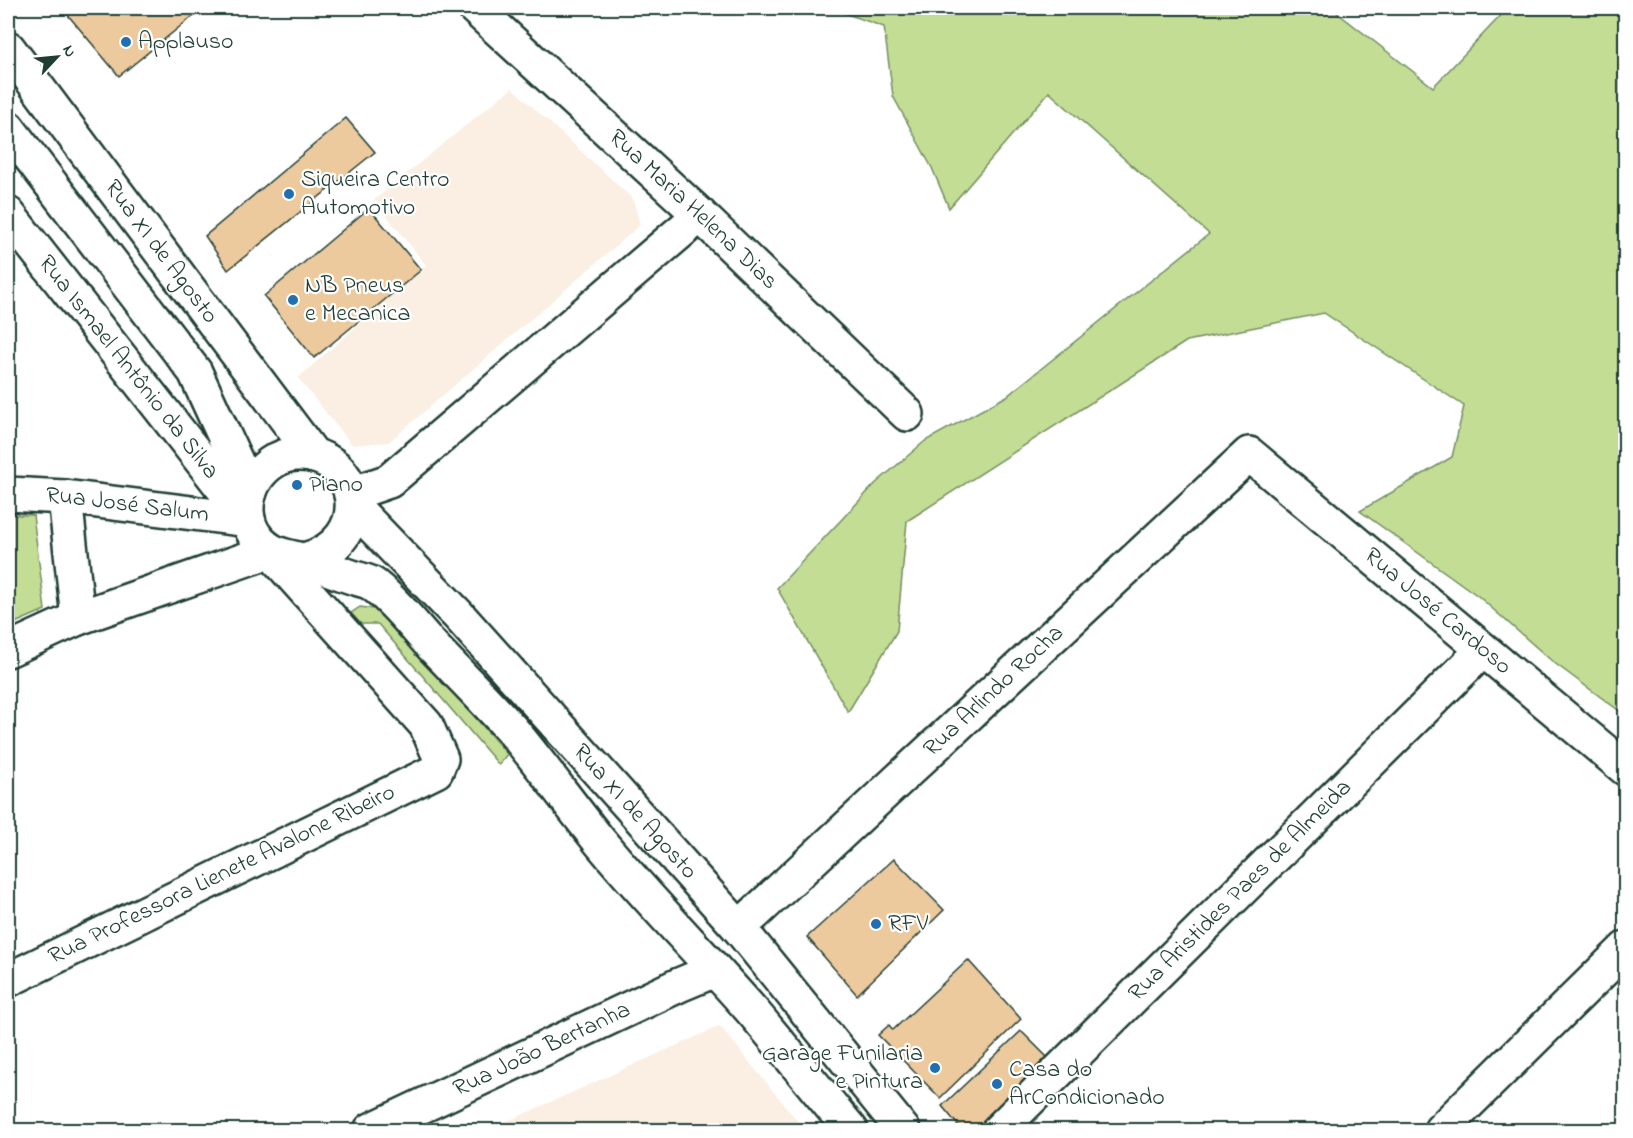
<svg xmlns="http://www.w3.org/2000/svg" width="1633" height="1138" viewBox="0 0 1633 1138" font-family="'Indie Flower',sans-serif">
  <rect width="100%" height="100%" fill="#fff"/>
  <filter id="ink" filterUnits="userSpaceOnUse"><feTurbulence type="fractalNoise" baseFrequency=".0167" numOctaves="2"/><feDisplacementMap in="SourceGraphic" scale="12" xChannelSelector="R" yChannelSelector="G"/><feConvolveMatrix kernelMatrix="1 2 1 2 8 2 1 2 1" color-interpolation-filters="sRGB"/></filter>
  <g filter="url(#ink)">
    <g fill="#faefe2">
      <path d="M 512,88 L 633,199 L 640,225 L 389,442 L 352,445 L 298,378 L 426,265 L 374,200 Z"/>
      <path d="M 720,1026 L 805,1130 L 488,1130 Z"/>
    </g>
    <g fill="#c3dd94" stroke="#718d64" stroke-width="1.5">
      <path d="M 830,8 L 1331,8 L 1433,87 L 1508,8 L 1625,8 L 1625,715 L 1553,662 L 1478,596 L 1360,511 L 1452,457 L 1464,406 L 1324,313 L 1187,341 L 907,521 L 897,631 L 848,712 L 777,588 L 875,484 L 925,441 L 1007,396 L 1209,234 L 1049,92 L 949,208 L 932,168 L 893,96 L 884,27 Z"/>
      <path d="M 8,515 L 33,515 L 45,610 L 8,626 Z"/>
      <path d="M 360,607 L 382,610 L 507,754 L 499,765 L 378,624 L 361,624 L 351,613 Z"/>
    </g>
    <g fill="#edca9e" stroke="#1f3d34" stroke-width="1.5">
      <path d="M 62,8 L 203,8 L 119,76 Z"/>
      <path d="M 346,118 L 375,152 L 228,270 L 205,236 Z"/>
      <path d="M 369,208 L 421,270 L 314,358 L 264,296 Z"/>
      <path d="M 894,859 L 944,910 L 857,995 L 807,937 Z"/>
      <path d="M 968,960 L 1021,1019 L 940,1098 L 878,1035 L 889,1025 L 893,1030 Z"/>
      <path d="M 1021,1031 L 1052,1062 L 981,1130 L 962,1130 L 942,1106 Z"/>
    </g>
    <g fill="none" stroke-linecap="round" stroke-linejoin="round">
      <defs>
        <g id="minor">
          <path id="s1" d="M 475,8 L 700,215 L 907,414"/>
          <path id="s2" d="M 8,214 L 248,520"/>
          <path id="s3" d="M 8,494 L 65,497 L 248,520"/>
          <path d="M 351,494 L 389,481 L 700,215"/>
          <path d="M 65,497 L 78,618"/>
          <path d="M 8,650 L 78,618 L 270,551 L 426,725 L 441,759 L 436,771 L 8,980"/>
          <path id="s4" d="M 739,928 L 1249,454 L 1626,769"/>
          <path id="s5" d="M 371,1130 L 679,985 L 715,970"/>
          <path id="s6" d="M 999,1130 L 1483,650"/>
          <path d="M 1441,1130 L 1626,948"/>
        </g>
        <g id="primary">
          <path id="s7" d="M 8,48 L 314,456"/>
          <path d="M 8,128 L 195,372 L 250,492"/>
          <path id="s8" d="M 353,506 L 459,616 L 739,928 L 903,1130"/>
          <path d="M 304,560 C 376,542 362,452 297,454 C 257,456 232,507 257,538 C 271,556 287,556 307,561 C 323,566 339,573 355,578 C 362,580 371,582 376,587 C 398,604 416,629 435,649 C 461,676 488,703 513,731 C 543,767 571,806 601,843 C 649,901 703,955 753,1012 C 786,1051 818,1091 851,1130"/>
        </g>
      </defs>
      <use href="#minor" stroke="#1f3d34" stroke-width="38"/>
      <use href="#primary" stroke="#1f3d34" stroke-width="38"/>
      <use href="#minor" stroke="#fff" stroke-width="33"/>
      <use href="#primary" stroke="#fff" stroke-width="33"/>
    </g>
  </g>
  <g fill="#1f6fb2" stroke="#fff" stroke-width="2">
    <circle cx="126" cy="42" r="6"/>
    <circle cx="289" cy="194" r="6"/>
    <circle cx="293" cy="300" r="6"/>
    <circle cx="297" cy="485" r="6"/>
    <circle cx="876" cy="924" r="6"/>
    <circle cx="935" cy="1068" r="6"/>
    <circle cx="997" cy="1084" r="6"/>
  </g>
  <g text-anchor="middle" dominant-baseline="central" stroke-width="4.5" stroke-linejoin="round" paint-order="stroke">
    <g font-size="24" fill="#1f3d34" stroke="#fff" text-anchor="start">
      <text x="138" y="42">Applauso</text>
      <text x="301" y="180">Siqueira Centro<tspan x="301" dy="28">Automotivo</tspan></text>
      <text x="305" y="286">NB Pneus<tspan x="305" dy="28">e Mecanica</tspan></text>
      <text x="309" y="485">Piano</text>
      <text x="888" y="924">RFV</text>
      <text x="923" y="1054" text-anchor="end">Garage Funilaria<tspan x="923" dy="28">e Pintura</tspan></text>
      <text x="1009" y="1070">Casa do<tspan x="1009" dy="28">ArCondicionado</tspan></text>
    </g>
    <g font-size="24" fill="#1f3d34" stroke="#fff">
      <text stroke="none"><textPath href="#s1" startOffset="297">Rua Maria Helena Dias</textPath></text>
      <text stroke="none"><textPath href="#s7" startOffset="255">Rua XI de Agosto</textPath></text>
      <text stroke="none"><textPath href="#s2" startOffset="195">Rua Ismael Antônio da Silva</textPath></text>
      <text stroke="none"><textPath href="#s3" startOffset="120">Rua José Salum</textPath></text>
      <text stroke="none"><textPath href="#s4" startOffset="942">Rua José Cardoso</textPath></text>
      <text stroke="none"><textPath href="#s4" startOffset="348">Rua Arlindo Rocha</textPath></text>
      <text stroke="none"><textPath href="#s8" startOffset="416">Rua XI de Agosto</textPath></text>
      <text transform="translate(222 875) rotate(-26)">Rua Professora Lienete Avalone Ribeiro</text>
      <text stroke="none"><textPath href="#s6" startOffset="340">Rua Aristides Paes de Almeida</textPath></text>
      <text stroke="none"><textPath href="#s5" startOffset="189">Rua João Bertanha</textPath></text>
    </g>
  </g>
  <rect width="1633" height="1138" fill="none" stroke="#fff" stroke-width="30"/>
  <rect x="15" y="15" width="1603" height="1108" fill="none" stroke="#1f3d34" stroke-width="2" filter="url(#ink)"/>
  <g transform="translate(57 57) rotate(64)" stroke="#ffffff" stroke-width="4.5" paint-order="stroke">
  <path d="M0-4.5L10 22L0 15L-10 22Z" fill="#1f3d34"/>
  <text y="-9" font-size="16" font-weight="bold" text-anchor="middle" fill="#1f3d34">N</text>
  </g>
</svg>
